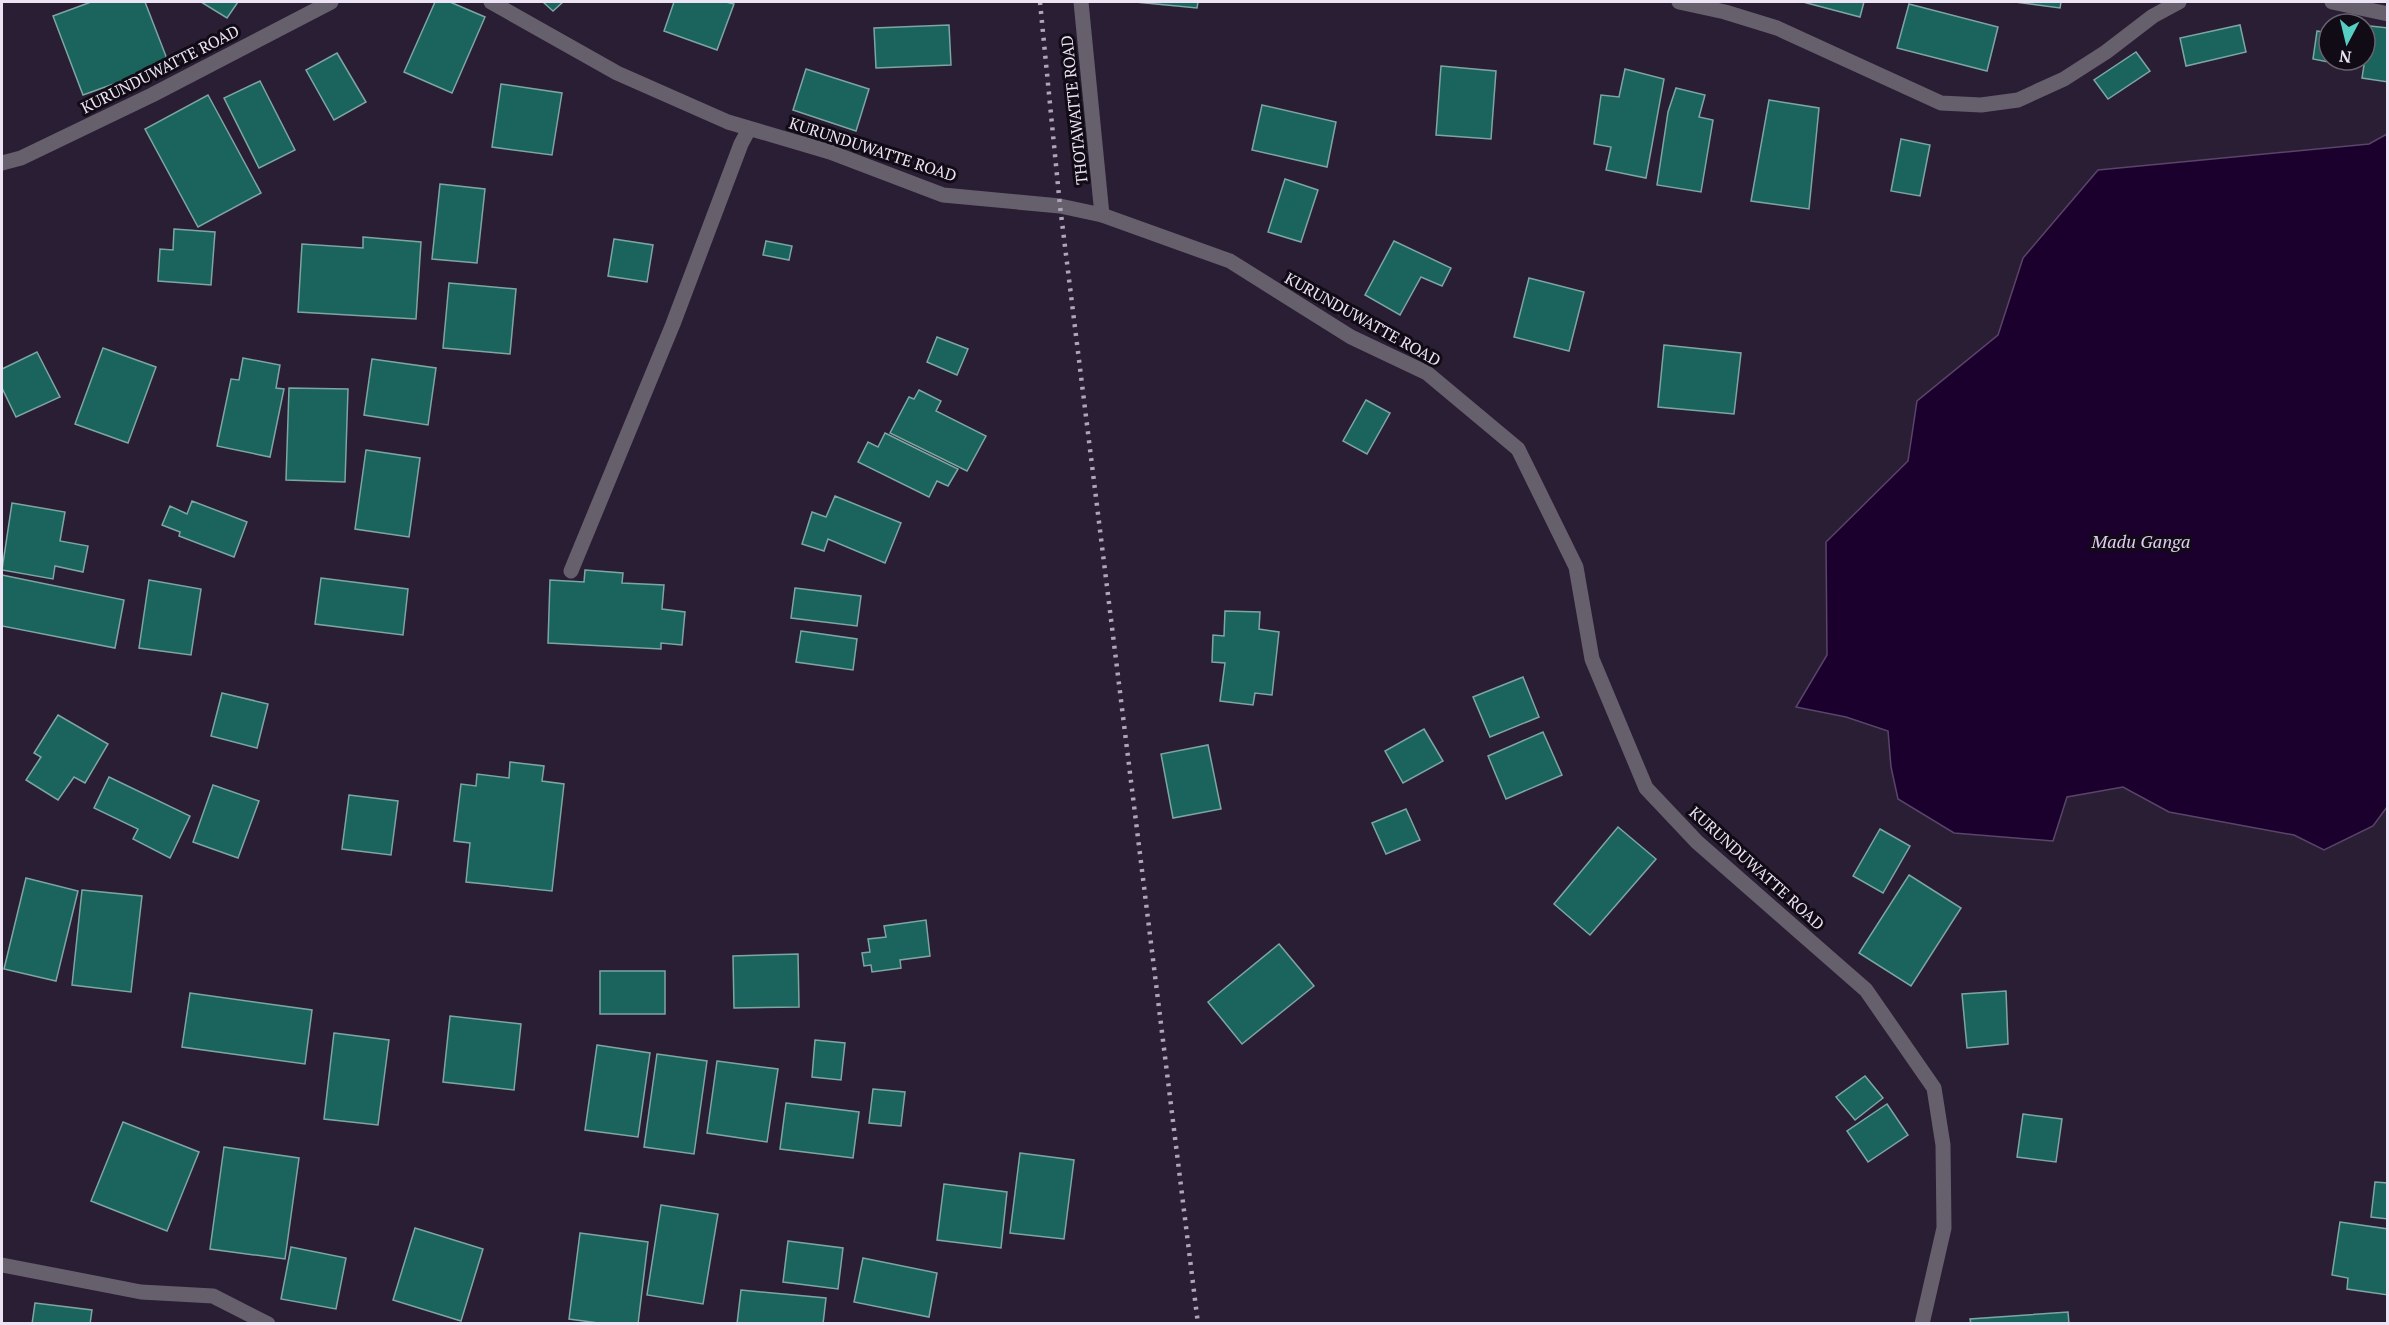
<svg xmlns="http://www.w3.org/2000/svg" width="2389" height="1325" viewBox="0 0 2389 1325" font-family="'PT Serif',serif">
  <rect width="100%" height="100%" fill="#2a1e35"/>
  <path fill="#1b002d" stroke="#5a4469" stroke-width="1.5" d="M 2387,134 L 2387,807 L 2373,826 L 2324,850 L 2294,835 L 2169,812 L 2123,787 L 2067,797 L 2053,841 L 1954,833 L 1898,799 L 1891,767 L 1888,731 L 1846,717 L 1796,707 L 1827,655 L 1826,542 L 1908,461 L 1917,401 L 1998,335 L 2023,258 L 2098,170 L 2369,144 Z"/>
  <g fill="#1b635d" stroke="#7da6a2" stroke-width="1.5">
    <path d="M 91,2 L 145,2 L 169,64 L 83,95 L 53,16 Z"/>
    <path d="M 201,2 L 238,2 L 227,18 Z"/>
    <path d="M 435,2 L 450,2 L 485,17 L 452,93 L 404,72 Z"/>
    <path d="M 543,2 L 563,2 L 553,11 Z"/>
    <path d="M 674,2 L 726,2 L 734,4 L 717,50 L 664,31 Z"/>
    <path d="M 1135,2 L 1198,2 L 1197,8 Z"/>
    <path d="M 1803,2 L 1864,2 L 1860,17 Z"/>
    <path d="M 2015,2 L 2061,2 L 2060,8 Z"/>
    <path d="M 1909,4 L 1998,27 L 1987,71 L 1897,48 Z"/>
    <path d="M 949,25 L 951,65 L 876,68 L 874,28 Z"/>
    <path d="M 2240,25 L 2246,52 L 2186,66 L 2180,38 Z"/>
    <path d="M 2370,26 L 2388,28 L 2388,82 L 2362,78 Z"/>
    <path d="M 2317,31 L 2329,33 L 2329,60 L 2355,60 L 2354,67 L 2313,59 Z"/>
    <path d="M 2136,52 L 2150,71 L 2108,99 L 2094,80 Z"/>
    <path d="M 337,53 L 366,102 L 334,120 L 306,70 Z"/>
    <path d="M 1441,66 L 1496,71 L 1491,139 L 1436,135 Z"/>
    <path d="M 806,69 L 869,89 L 856,131 L 793,110 Z"/>
    <path d="M 1625,69 L 1664,79 L 1646,178 L 1606,170 L 1611,147 L 1594,144 L 1601,95 L 1619,97 Z"/>
    <path d="M 260,81 L 295,150 L 259,168 L 224,98 Z"/>
    <path d="M 501,84 L 562,93 L 552,155 L 492,147 Z"/>
    <path d="M 1676,88 L 1705,95 L 1699,117 L 1713,120 L 1701,192 L 1657,185 L 1668,112 Z"/>
    <path d="M 208,95 L 261,193 L 198,227 L 145,129 Z"/>
    <path d="M 1769,100 L 1819,108 L 1809,209 L 1751,201 Z"/>
    <path d="M 1262,105 L 1336,122 L 1327,167 L 1252,150 Z"/>
    <path d="M 1901,139 L 1930,145 L 1920,196 L 1891,191 Z"/>
    <path d="M 1285,179 L 1318,190 L 1301,242 L 1268,232 Z"/>
    <path d="M 440,184 L 485,189 L 477,263 L 432,259 Z"/>
    <path d="M 174,229 L 215,232 L 211,285 L 158,281 L 160,249 L 173,250 Z"/>
    <path d="M 363,237 L 421,242 L 416,319 L 298,312 L 302,244 L 363,248 Z"/>
    <path d="M 614,239 L 653,245 L 647,282 L 608,276 Z"/>
    <path d="M 766,241 L 792,246 L 789,260 L 763,255 Z"/>
    <path d="M 1394,241 L 1451,268 L 1442,286 L 1421,277 L 1400,315 L 1365,295 Z"/>
    <path d="M 1529,278 L 1584,292 L 1569,351 L 1514,337 Z"/>
    <path d="M 449,283 L 516,289 L 510,354 L 443,348 Z"/>
    <path d="M 937,337 L 968,349 L 957,375 L 927,362 Z"/>
    <path d="M 1664,345 L 1741,353 L 1734,414 L 1658,407 Z"/>
    <path d="M 103,348 L 156,367 L 128,443 L 75,424 Z"/>
    <path d="M 37,352 L 60,397 L 16,417 L 2,388 L 2,369 Z"/>
    <path d="M 243,358 L 280,365 L 276,388 L 284,389 L 270,457 L 217,446 L 231,379 L 239,380 Z"/>
    <path d="M 372,359 L 436,368 L 428,425 L 364,415 Z"/>
    <path d="M 289,388 L 348,389 L 345,482 L 286,480 Z"/>
    <path d="M 919,390 L 941,401 L 936,411 L 986,436 L 967,471 L 890,433 L 909,397 L 914,399 Z"/>
    <path d="M 1366,400 L 1390,413 L 1367,454 L 1343,441 Z"/>
    <path d="M 885,433 L 958,469 L 948,486 L 937,481 L 929,497 L 858,462 L 868,442 L 878,447 Z"/>
    <path d="M 366,450 L 420,458 L 409,537 L 355,529 Z"/>
    <path d="M 835,496 L 901,523 L 885,563 L 828,539 L 824,551 L 802,544 L 812,512 L 826,517 Z"/>
    <path d="M 192,501 L 247,522 L 234,557 L 179,536 L 180,532 L 162,525 L 170,506 L 187,514 Z"/>
    <path d="M 12,503 L 65,512 L 60,541 L 88,546 L 83,572 L 55,566 L 53,579 L 2,570 Z"/>
    <path d="M 585,570 L 623,573 L 622,583 L 664,585 L 662,609 L 685,612 L 682,645 L 661,643 L 661,649 L 548,643 L 550,580 L 584,582 Z"/>
    <path d="M 2,575 L 124,600 L 115,648 L 2,626 Z"/>
    <path d="M 321,578 L 408,589 L 403,635 L 315,624 Z"/>
    <path d="M 149,580 L 201,589 L 191,655 L 139,648 Z"/>
    <path d="M 795,588 L 861,596 L 857,626 L 791,618 Z"/>
    <path d="M 1225,611 L 1260,612 L 1259,629 L 1279,632 L 1272,695 L 1255,693 L 1253,705 L 1220,701 L 1225,663 L 1212,662 L 1213,635 L 1224,636 Z"/>
    <path d="M 801,631 L 857,639 L 853,670 L 796,662 Z"/>
    <path d="M 1523,677 L 1539,717 L 1490,737 L 1473,697 Z"/>
    <path d="M 222,693 L 268,704 L 257,748 L 211,736 Z"/>
    <path d="M 58,715 L 108,744 L 85,783 L 74,777 L 58,800 L 26,780 L 41,757 L 34,753 Z"/>
    <path d="M 1424,729 L 1443,761 L 1403,783 L 1385,751 Z"/>
    <path d="M 1543,732 L 1562,775 L 1506,799 L 1488,756 Z"/>
    <path d="M 1208,745 L 1221,809 L 1173,818 L 1161,754 Z"/>
    <path d="M 510,762 L 544,766 L 542,781 L 564,784 L 552,891 L 466,882 L 470,843 L 454,841 L 461,784 L 476,786 L 477,774 L 509,778 Z"/>
    <path d="M 109,777 L 190,816 L 170,858 L 133,839 L 138,829 L 94,808 Z"/>
    <path d="M 213,785 L 259,801 L 238,858 L 193,842 Z"/>
    <path d="M 349,795 L 398,801 L 391,855 L 342,849 Z"/>
    <path d="M 1406,809 L 1420,840 L 1386,854 L 1372,823 Z"/>
    <path d="M 1618,827 L 1656,859 L 1590,935 L 1554,904 Z"/>
    <path d="M 1880,829 L 1910,846 L 1883,893 L 1853,876 Z"/>
    <path d="M 1909,875 L 1961,908 L 1911,986 L 1859,953 Z"/>
    <path d="M 26,878 L 78,891 L 56,981 L 4,969 Z"/>
    <path d="M 82,890 L 142,896 L 131,992 L 72,985 Z"/>
    <path d="M 926,920 L 930,956 L 900,960 L 901,968 L 872,972 L 871,965 L 864,966 L 862,953 L 870,952 L 868,939 L 886,937 L 884,926 Z"/>
    <path d="M 1279,944 L 1314,986 L 1242,1044 L 1208,1002 Z"/>
    <path d="M 798,954 L 799,1007 L 734,1008 L 733,956 Z"/>
    <rect x="600" y="971" width="65" height="43"/>
    <path d="M 2006,991 L 2008,1044 L 1967,1048 L 1962,994 Z"/>
    <path d="M 190,993 L 312,1010 L 305,1064 L 182,1047 Z"/>
    <path d="M 450,1016 L 521,1024 L 514,1090 L 443,1082 Z"/>
    <path d="M 334,1033 L 389,1040 L 378,1125 L 324,1119 Z"/>
    <path d="M 815,1040 L 845,1043 L 841,1080 L 812,1077 Z"/>
    <path d="M 597,1045 L 650,1053 L 638,1137 L 585,1130 Z"/>
    <path d="M 657,1054 L 707,1061 L 694,1154 L 644,1147 Z"/>
    <path d="M 717,1061 L 778,1069 L 767,1142 L 707,1133 Z"/>
    <path d="M 1865,1076 L 1883,1098 L 1855,1120 L 1836,1097 Z"/>
    <path d="M 873,1089 L 905,1092 L 901,1126 L 869,1123 Z"/>
    <path d="M 786,1103 L 859,1112 L 853,1158 L 780,1149 Z"/>
    <path d="M 1887,1104 L 1908,1135 L 1868,1162 L 1847,1131 Z"/>
    <path d="M 2023,1114 L 2062,1119 L 2056,1162 L 2017,1157 Z"/>
    <path d="M 123,1122 L 199,1152 L 167,1231 L 91,1201 Z"/>
    <path d="M 224,1147 L 299,1158 L 285,1259 L 210,1249 Z"/>
    <path d="M 1020,1153 L 1074,1160 L 1064,1239 L 1010,1233 Z"/>
    <path d="M 2375,1182 L 2388,1183 L 2388,1219 L 2371,1217 Z"/>
    <path d="M 944,1184 L 1007,1192 L 1001,1248 L 937,1240 Z"/>
    <path d="M 661,1205 L 718,1214 L 703,1304 L 647,1295 Z"/>
    <path d="M 2340,1222 L 2388,1229 L 2388,1295 L 2347,1289 L 2348,1278 L 2332,1275 Z"/>
    <path d="M 415,1228 L 483,1249 L 461,1321 L 393,1300 Z"/>
    <path d="M 580,1233 L 648,1242 L 638,1324 L 606,1324 L 569,1319 Z"/>
    <path d="M 788,1241 L 843,1248 L 838,1289 L 783,1282 Z"/>
    <path d="M 291,1247 L 346,1258 L 336,1309 L 281,1299 Z"/>
    <path d="M 863,1258 L 937,1273 L 929,1317 L 854,1302 Z"/>
    <path d="M 741,1290 L 826,1298 L 823,1324 L 737,1324 Z"/>
    <path d="M 35,1303 L 92,1310 L 90,1324 L 32,1324 Z"/>
    <path d="M 2068,1312 L 2069,1324 L 1971,1324 L 1970,1319 Z"/>
  </g>
  <g fill="none" stroke-linecap="round" stroke-linejoin="round">
    <g stroke="#66606c" stroke-width="15">
      <path d="M 571,571 L 673,324 L 741,144 L 749,129"/>
      <path d="M 2,1265 L 141,1292 L 213,1296 L 268,1324"/>
    </g>
    <g stroke="#66606c" stroke-width="15">
      <path d="M 491,2 L 617,73 L 728,122 L 830,152 L 943,195 L 1060,206 L 1102,215 L 1230,261 L 1351,337 L 1427,373 L 1518,449 L 1576,567 L 1592,659 L 1646,788 L 1697,842 L 1866,990 L 1934,1088 L 1943,1145 L 1944,1228 L 1922,1324"/>
      <path d="M 1081,2 L 1102,215"/>
      <path d="M 1679,2 L 1725,12 L 1777,28 L 1941,103 L 1981,105 L 2018,100 L 2064,79 L 2106,52 L 2153,16 L 2179,2"/>
      <path d="M 2332,2 L 2388,14"/>
      <path d="M 2,163 L 21,158 L 152,95 L 331,2"/>
    </g>
    <path stroke="#afa5b8" stroke-width="4.5" stroke-dasharray="3 6" stroke-linecap="butt" d="M 1040,2 L 1060,206 L 1198,1324"/>
  </g>
  <g text-anchor="middle" dominant-baseline="central" stroke-width="6" stroke-linejoin="round" paint-order="stroke">
    <g font-size="16" fill="#ece4f4" stroke="#100b15">
      <text transform="translate(160 69) rotate(-27)">KURUNDUWATTE ROAD</text>
      <text transform="translate(1074 110) rotate(-96)">THOTAWATTE ROAD</text>
      <text transform="translate(873 149) rotate(18)">KURUNDUWATTE ROAD</text>
      <text transform="translate(1363 319) rotate(29)">KURUNDUWATTE ROAD</text>
      <text transform="translate(1757 868) rotate(42)">KURUNDUWATTE ROAD</text>
    </g>
    <g font-size="18" font-style="italic" fill="#e1ccf4" stroke="#100b15">
      <text x="2141" y="541">Madu Ganga</text>
    </g>
  </g>
  <rect width="2389" height="1325" fill="none" stroke="#ece4f4" stroke-width="6"/>
  <g transform="translate(2347 42) rotate(187)"><circle r="28" fill="#100b15" stroke="#68626e" stroke-width="1.5"/>
  <path d="M0-4.5L10 22L0 15L-10 22Z" fill="#56cec4"/>
  <text y="-9" font-size="16" font-weight="bold" text-anchor="middle" fill="#ece4f4">N</text>
  </g>
</svg>
